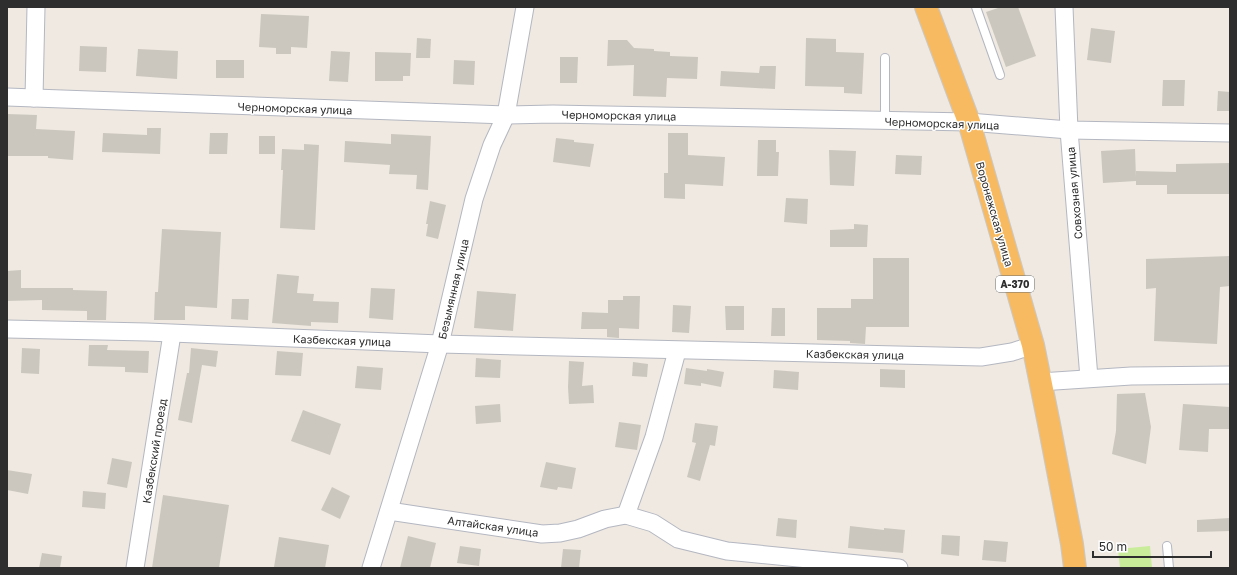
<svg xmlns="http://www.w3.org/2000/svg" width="1237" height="575" viewBox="0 0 1237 575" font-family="'Golos Text',sans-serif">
  <rect width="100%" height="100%" fill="#efe9e1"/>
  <path fill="#c9ec9a" d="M 1150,546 L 1152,568 L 1120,568 L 1118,549 Z"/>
  <g fill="#cbc7bf">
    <path d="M 1001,7 L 1018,7 L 1036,56 L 1006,67 L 986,12 Z"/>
    <path d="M 261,14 L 309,16 L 307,48 L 291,47 L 291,54 L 276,54 L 276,48 L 259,47 Z"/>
    <path d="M 1091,28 L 1115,31 L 1111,63 L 1087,60 Z"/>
    <path d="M 417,38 L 431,39 L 430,58 L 416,58 Z"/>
    <path d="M 806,38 L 836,39 L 836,52 L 864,53 L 862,94 L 844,93 L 844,87 L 805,86 Z"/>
    <path d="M 608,40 L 627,40 L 634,48 L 654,49 L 654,51 L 670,52 L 670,56 L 698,57 L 697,79 L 667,78 L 666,97 L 633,96 L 634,65 L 607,66 Z"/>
    <path d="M 80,46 L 107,47 L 106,72 L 79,71 Z"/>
    <path d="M 138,49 L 178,51 L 177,79 L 136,76 Z"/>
    <path d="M 331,51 L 350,52 L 348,82 L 329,81 Z"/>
    <path d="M 375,52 L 411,53 L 410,76 L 403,76 L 403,81 L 375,81 Z"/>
    <path d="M 560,57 L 578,57 L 577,83 L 560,83 Z"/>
    <rect x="216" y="60" width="28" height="18"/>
    <path d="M 454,60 L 475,61 L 474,85 L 453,84 Z"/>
    <path d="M 760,66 L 776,66 L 775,89 L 720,86 L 721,71 L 759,73 Z"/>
    <path d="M 1163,80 L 1185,80 L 1184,106 L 1162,106 Z"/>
    <path d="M 1218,91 L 1230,92 L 1230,111 L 1217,111 Z"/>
    <path d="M 7,114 L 37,115 L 36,129 L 75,131 L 73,160 L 48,158 L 48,156 L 7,156 Z"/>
    <path d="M 147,128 L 161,128 L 160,154 L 102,152 L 103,133 L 147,135 Z"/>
    <path d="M 210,133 L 228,133 L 227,154 L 209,154 Z"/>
    <path d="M 668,133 L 688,133 L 688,155 L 725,157 L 723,186 L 685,184 L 685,199 L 664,198 L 664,173 L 668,173 Z"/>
    <path d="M 391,134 L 431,136 L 428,190 L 416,189 L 417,175 L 389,174 L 390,165 L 344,162 L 345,141 L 391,144 Z"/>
    <rect x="259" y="136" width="16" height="18"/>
    <path d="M 556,138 L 574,140 L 574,142 L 594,144 L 590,167 L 553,162 Z"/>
    <path d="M 758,140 L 776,140 L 776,152 L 779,152 L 778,176 L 757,176 Z"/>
    <path d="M 304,144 L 319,145 L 315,230 L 280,228 L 283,170 L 281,170 L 282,149 L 304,150 Z"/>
    <path d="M 1135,149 L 1136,178 L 1136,171 L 1176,172 L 1176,164 L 1230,163 L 1230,194 L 1167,194 L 1167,185 L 1136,185 L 1136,181 L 1103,183 L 1101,151 Z"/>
    <path d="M 829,150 L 856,151 L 854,186 L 830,185 Z"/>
    <path d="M 896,155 L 922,156 L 921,175 L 895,174 Z"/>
    <path d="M 786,198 L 808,199 L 807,224 L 784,222 Z"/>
    <path d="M 430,201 L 446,205 L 438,239 L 426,236 L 428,224 L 426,224 Z"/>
    <path d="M 854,224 L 868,225 L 867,247 L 830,247 L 830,230 L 854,229 Z"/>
    <path d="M 162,229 L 221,232 L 217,308 L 185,306 L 185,320 L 154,320 L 155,292 L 158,292 Z"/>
    <path d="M 1230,256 L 1230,286 L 1220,287 L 1217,344 L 1154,341 L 1156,288 L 1146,289 L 1146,259 Z"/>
    <path d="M 873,258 L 909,258 L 909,327 L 866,327 L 865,344 L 850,343 L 850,341 L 817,340 L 817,308 L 851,308 L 851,299 L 873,299 Z"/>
    <path d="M 21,270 L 21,288 L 73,288 L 73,290 L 107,291 L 106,320 L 87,320 L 87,311 L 42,310 L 42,300 L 7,301 L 7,271 Z"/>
    <path d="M 277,274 L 299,276 L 297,293 L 314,294 L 313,301 L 339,302 L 338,323 L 311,322 L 311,326 L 272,323 Z"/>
    <path d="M 371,288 L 395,289 L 393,320 L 369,318 Z"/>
    <path d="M 477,291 L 516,294 L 513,331 L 474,328 Z"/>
    <path d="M 623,296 L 640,296 L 639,329 L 619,328 L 619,338 L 607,337 L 607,329 L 581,329 L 582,312 L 608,313 L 608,300 L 623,300 Z"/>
    <path d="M 232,299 L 249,299 L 248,320 L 231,319 Z"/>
    <path d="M 673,305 L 691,306 L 689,333 L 672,332 Z"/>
    <path d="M 725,306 L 744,306 L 744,330 L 726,330 Z"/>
    <path d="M 772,308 L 785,308 L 785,336 L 771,336 Z"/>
    <path d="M 89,345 L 108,345 L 107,350 L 149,351 L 148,373 L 125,372 L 125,367 L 88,366 Z"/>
    <path d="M 22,348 L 40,349 L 39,374 L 21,373 Z"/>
    <path d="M 191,348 L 218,351 L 216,367 L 202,365 L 192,423 L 178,420 L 187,373 L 189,373 Z"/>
    <path d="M 277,351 L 303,353 L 301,376 L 275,375 Z"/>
    <path d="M 476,358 L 501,360 L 500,378 L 475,377 Z"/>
    <path d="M 569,361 L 584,362 L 582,386 L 593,385 L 594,403 L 569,404 L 568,387 Z"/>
    <path d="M 633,362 L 648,364 L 647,377 L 632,376 Z"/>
    <path d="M 357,366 L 383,368 L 381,390 L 355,388 Z"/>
    <path d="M 686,368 L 707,371 L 707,369 L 724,372 L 721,387 L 701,383 L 701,386 L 684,384 Z"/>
    <path d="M 880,369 L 905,370 L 905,388 L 880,387 Z"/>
    <path d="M 774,370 L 799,372 L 798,390 L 773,388 Z"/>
    <path d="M 1145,393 L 1151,427 L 1146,464 L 1112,454 L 1116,431 L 1117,394 Z"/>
    <path d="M 500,404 L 501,422 L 476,424 L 475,406 Z"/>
    <path d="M 1183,404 L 1230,407 L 1230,429 L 1209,429 L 1208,452 L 1179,450 Z"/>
    <path d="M 303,410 L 341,424 L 330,455 L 291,441 Z"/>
    <path d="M 619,422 L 641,425 L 637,450 L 615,447 Z"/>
    <path d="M 695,423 L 718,426 L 715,446 L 710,445 L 700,481 L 687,477 L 696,443 L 692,442 Z"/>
    <path d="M 112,458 L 132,462 L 127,488 L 107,484 Z"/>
    <path d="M 546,462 L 576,468 L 572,489 L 558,487 L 557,490 L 540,487 Z"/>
    <path d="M 7,470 L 32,474 L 28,494 L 7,490 Z"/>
    <path d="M 332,487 L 350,496 L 340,519 L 321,510 Z"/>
    <path d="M 83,491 L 106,493 L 105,509 L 82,507 Z"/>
    <path d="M 163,495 L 229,505 L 219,568 L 152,568 Z"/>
    <path d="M 778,518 L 797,520 L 796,538 L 776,536 Z"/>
    <path d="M 1230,518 L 1230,531 L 1197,532 L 1197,520 Z"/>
    <path d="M 850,526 L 884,530 L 884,528 L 905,530 L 903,553 L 848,548 Z"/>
    <path d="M 942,535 L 960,536 L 959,556 L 941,554 Z"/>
    <path d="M 408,536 L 436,543 L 430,568 L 400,568 Z"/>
    <path d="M 279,537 L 329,545 L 325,568 L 283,568 L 274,567 Z"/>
    <path d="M 984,540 L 1008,542 L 1006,562 L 982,560 Z"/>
    <path d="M 460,546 L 481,549 L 479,566 L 457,563 Z"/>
    <path d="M 563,549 L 581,550 L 579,568 L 561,568 Z"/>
    <path d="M 42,553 L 62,556 L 60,568 L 39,568 Z"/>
  </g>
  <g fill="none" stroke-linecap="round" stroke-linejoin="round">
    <defs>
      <g id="service">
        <path d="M 976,7 L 1000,75"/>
        <path d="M 885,58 L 885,120"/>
        <path d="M 1167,546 L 1169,568"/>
      </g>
      <g id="minor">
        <path d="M 1064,7 L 1069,130 L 1089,378"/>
        <path d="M 7,97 L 506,115 L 553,114 L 969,122 L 1069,130 L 1230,133"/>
        <path d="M 34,98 L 36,7"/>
        <path d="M 7,329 L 147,332 L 440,344 L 981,357 L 1012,352 L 1033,345"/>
        <path d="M 1040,382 L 1131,376 L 1230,375"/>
        <path d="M 389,511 L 542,534 L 560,533 L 578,529 L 605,519 L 626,515 L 653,523 L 678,539 L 727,551 L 899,568"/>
        <path d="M 626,515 L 654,437 L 677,351"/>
        <path d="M 135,568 L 172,334"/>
        <path d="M 371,568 L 440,344 L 474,199 L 492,145 L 506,115 L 525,7"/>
      </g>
      <path id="trunk" d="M 926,7 L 969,122 L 1033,345 L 1049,424 L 1072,544 L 1075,568"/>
    </defs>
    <use href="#service" stroke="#b4b7c1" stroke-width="10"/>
    <use href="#minor" stroke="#b4b7c1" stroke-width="19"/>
    <use href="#trunk" stroke="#c9c9c9" stroke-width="24"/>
    <use href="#service" stroke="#fff" stroke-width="8"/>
    <use href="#minor" stroke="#fff" stroke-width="17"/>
    <use href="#trunk" stroke="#f8ba60" stroke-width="22"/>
  </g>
  <g text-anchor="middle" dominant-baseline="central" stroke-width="3" stroke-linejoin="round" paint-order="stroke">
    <rect fill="#fff" stroke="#6d6d6d" stroke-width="1" x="996" y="276" width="38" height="16" rx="3"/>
    <g font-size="10" font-weight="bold" fill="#2e2e2e">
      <text x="1015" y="284">А-370</text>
    </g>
    <g font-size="11" fill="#2e2e2e" stroke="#fff">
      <text transform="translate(295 108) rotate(2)">Черноморская улица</text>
      <text transform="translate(619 115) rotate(1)">Черноморская улица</text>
      <text transform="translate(942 123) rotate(2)">Черноморская улица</text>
      <text transform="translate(1074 193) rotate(-95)">Совхозная улица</text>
      <text transform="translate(995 214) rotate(74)">Воронежская улица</text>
      <text transform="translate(453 289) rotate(-77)">Безымянная улица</text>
      <text transform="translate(342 340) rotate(2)">Казбекская улица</text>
      <text transform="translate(855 354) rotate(1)">Казбекская улица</text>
      <text transform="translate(154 451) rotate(-81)">Казбекский проезд</text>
      <text transform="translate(493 526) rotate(8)">Алтайская улица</text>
    </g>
  </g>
  <rect width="1237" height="575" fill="none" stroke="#2e2e2e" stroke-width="16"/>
  <path d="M1093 551v6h118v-6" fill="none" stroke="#2e2e2e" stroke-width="2"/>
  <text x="1099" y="551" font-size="12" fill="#2e2e2e" stroke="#ffffff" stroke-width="3" paint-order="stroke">50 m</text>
</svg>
